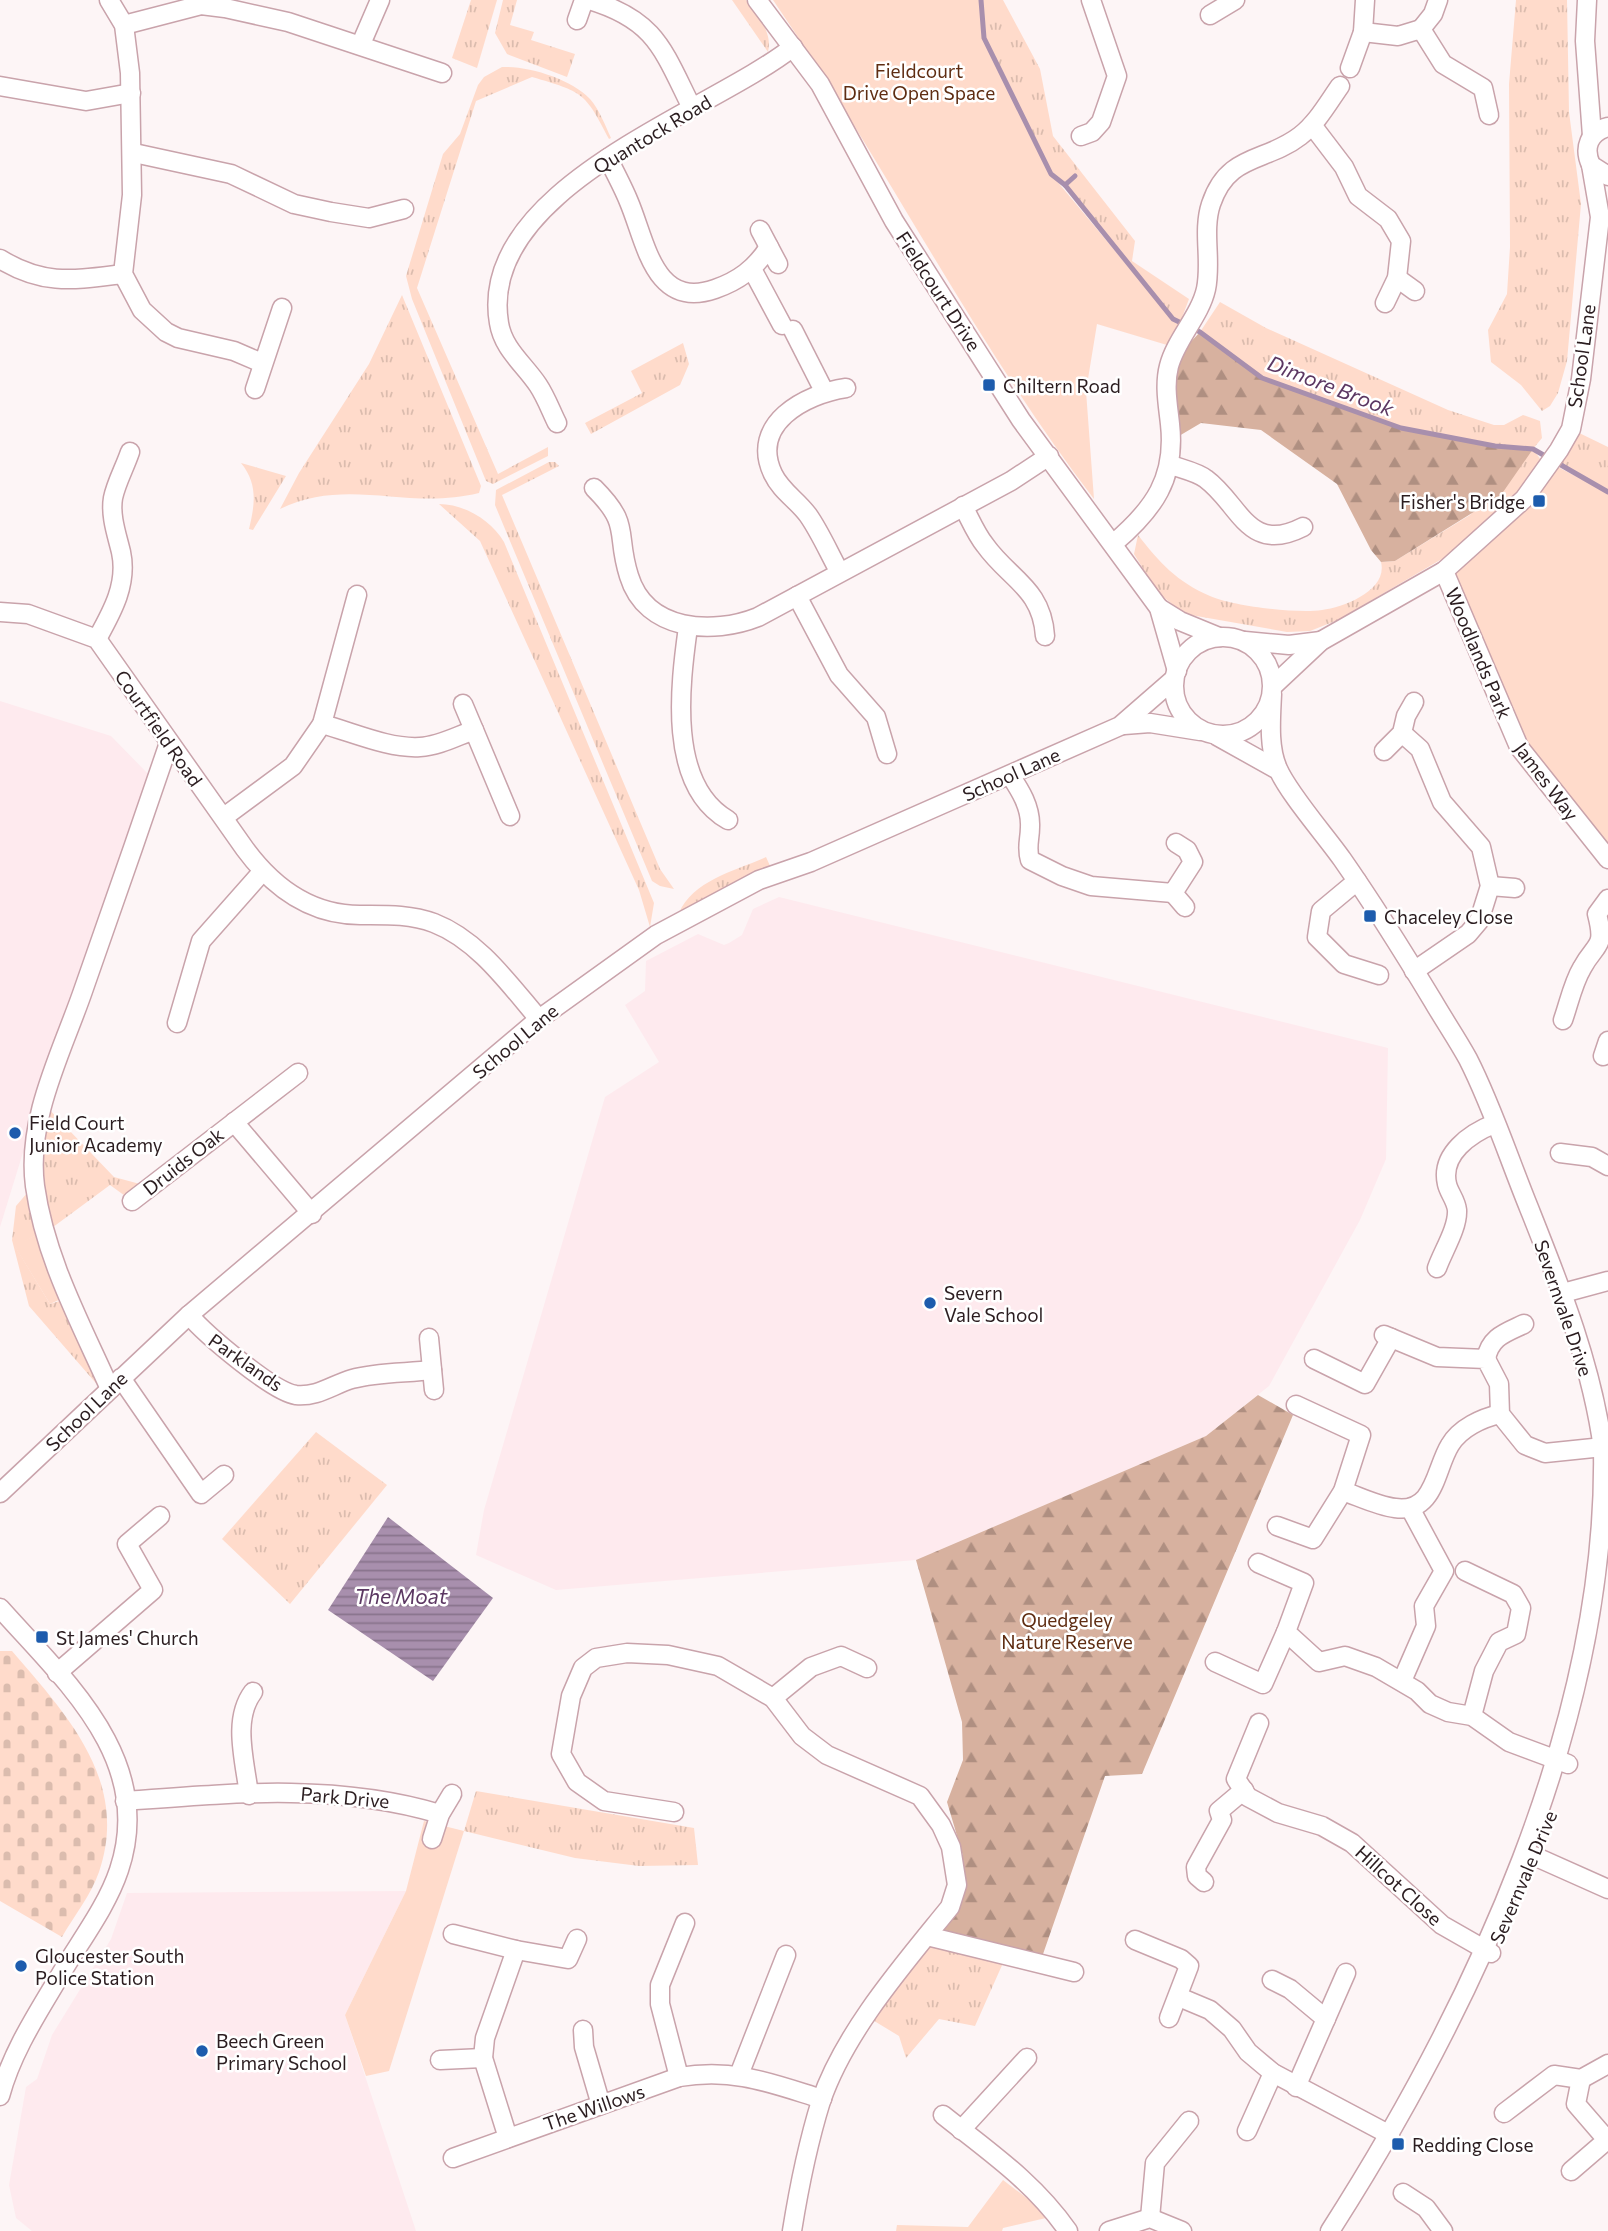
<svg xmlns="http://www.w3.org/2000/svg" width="1608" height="2231" viewBox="0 0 1608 2231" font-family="Commissioner,sans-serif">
  <defs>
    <pattern id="grass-tufts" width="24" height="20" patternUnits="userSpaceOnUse" patternTransform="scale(1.75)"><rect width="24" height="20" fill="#ffdbcb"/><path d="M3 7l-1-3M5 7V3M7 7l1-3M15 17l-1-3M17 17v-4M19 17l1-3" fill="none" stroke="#dbbcae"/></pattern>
    <pattern id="forest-firs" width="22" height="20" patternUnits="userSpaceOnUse" patternTransform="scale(1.75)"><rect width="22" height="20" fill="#d7b19f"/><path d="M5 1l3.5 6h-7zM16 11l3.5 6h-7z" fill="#af8f81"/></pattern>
    <pattern id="cemetery-stones" width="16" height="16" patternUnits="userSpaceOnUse" patternTransform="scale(1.75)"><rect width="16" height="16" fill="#ffdbcb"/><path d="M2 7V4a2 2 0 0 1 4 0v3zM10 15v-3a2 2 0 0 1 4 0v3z" fill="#dbbcae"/></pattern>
    <pattern id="water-rules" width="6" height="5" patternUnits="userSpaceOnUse" patternTransform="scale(1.75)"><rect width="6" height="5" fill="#a88fad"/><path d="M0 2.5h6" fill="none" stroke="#89748c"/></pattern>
  </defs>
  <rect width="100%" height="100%" fill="#fdf5f6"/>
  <g fill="#feeaee">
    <path d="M 0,701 L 111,736 L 149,775 L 58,1039 L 0,1227 Z"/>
    <path d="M 779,897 L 1388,1048 L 1386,1159 L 1360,1220 L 1269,1386 L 1206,1436 L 916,1560 L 556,1590 L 476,1555 L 484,1510 L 605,1097 L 659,1062 L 625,1005 L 645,991 L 646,961 L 698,934 L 724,945 L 729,943 L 742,935 L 753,909 Z"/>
    <path d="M 406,1891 L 345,2015 L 416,2231 L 32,2231 L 16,2218 L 9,2185 L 26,2087 L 37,2079 L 52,2035 L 111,1939 L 127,1893 Z"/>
  </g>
  <g fill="url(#grass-tufts)">
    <path d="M 471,0 L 497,0 L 477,68 L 452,58 Z"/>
    <path d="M 503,0 L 517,0 L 510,25 L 534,32 L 531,40 L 575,54 L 567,77 L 507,54 L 495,33 Z"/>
    <path d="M 732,0 L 746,0 C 757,16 773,31 768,52 Z"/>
    <path d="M 981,0 L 1003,0 L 1040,69 L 1053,136 L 1135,241 L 1132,261 L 1189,299 L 1180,323 L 1173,319 L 1065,185 L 1051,174 L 984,38 Z"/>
    <path d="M 1516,0 L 1567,0 L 1569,112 L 1581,204 L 1567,361 L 1558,393 L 1550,406 L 1542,411 L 1521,385 L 1491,362 L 1488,330 L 1507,294 L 1510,247 L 1509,84 Z"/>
    <path d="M 502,67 C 529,66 571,79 590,99 C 599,109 605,125 611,138 L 609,139 C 585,92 583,92 532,77 L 476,101 L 417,288 L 498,474 L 548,447 L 548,456 L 493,484 L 486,481 L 412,299 L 406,276 L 443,154 L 460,134 L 478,85 L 484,77 Z"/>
    <path d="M 402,295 L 481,486 L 479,493 C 406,511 348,476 280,509 L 299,473 L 369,364 Z"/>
    <path d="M 1220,302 L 1266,328 L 1448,410 L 1494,425 L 1504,425 L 1523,415 L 1540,421 L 1542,438 L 1533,449 L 1541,460 L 1511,501 L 1447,556 L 1338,620 L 1310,631 L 1287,632 L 1185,614 L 1158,593 L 1134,554 L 1138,535 C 1159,562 1177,582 1210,596 C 1232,606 1298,614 1322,610 C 1345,607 1388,590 1381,562 L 1395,561 L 1470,515 L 1532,449 L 1495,446 L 1401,428 L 1262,378 L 1200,332 Z"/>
    <path d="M 683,343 L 689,364 L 680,385 L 591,434 L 585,423 L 642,393 L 631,371 Z"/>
    <path d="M 1571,429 L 1608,447 L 1608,492 L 1551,461 Z"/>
    <path d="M 549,462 L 555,462 L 559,466 L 502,495 L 660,869 L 674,889 L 660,886 L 652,881 L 495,505 L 496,490 Z"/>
    <path d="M 241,463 L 286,476 L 253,530 L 249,529 C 255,504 258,484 241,463 Z"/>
    <path d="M 439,504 C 464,504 491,520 504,542 L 654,903 L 650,927 L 639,890 L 480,541 Z"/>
    <path d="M 766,857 L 771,868 L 679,913 C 693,880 735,871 766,857 Z"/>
    <path d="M 44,1104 L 114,1177 L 151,1187 L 132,1201 L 110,1185 L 45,1233 L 35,1183 Z"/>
    <path d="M 28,1192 L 39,1234 L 15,1246 L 50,1304 L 66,1299 L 101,1389 L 29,1306 L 12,1240 L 16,1206 Z"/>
    <path d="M 316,1432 L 387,1485 L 290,1604 L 222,1539 Z"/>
    <path d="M 476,1791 L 694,1828 L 698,1865 L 639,1866 L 575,1858 L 464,1831 Z"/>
    <path d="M 927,1936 L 1007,1954 L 975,2026 L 939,2019 L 906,2058 L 899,2036 L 866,2016 Z"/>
  </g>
  <g fill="url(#forest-firs)">
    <path d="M 1200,332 L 1262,378 L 1401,428 L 1495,446 L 1533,449 L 1501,495 L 1395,561 L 1381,562 L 1371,550 L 1337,484 L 1261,430 L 1201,423 L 1179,436 L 1172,446 L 1169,365 Z"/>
    <path d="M 1258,1395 L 1293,1415 L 1142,1774 L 1105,1776 L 1042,1957 L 943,1931 L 961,1902 L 963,1856 L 947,1802 L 963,1760 L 962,1722 L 916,1560 L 1206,1436 Z"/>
  </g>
  <path fill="url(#cemetery-stones)" d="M 0,1651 L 12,1651 C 66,1714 130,1781 99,1872 C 91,1895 74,1916 62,1937 L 0,1901 Z"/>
  <g fill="#ffdbcb">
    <path d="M 773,0 L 981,0 L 984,38 L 1051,174 L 1172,319 L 1180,323 L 1167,345 L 1097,324 L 1086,391 L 1094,499 C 974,342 885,163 773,0 Z"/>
    <path d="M 1556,466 L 1608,493 L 1608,854 L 1519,747 L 1444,571 Z"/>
    <path d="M 39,1234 L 61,1299 L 50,1304 L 14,1245 Z"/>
    <path d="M 424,1821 L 464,1831 L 389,2071 L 366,2076 L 345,2015 L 406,1891 Z"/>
    <path d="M 1003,2180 L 1032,2202 L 1046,2218 L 1003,2228 L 1002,2231 L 896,2231 L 897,2225 L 968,2227 Z"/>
  </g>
  <path fill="url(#water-rules)" d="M 388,1517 L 493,1598 L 433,1681 L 328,1610 Z"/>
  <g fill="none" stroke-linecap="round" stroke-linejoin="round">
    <g stroke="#a88fad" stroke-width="5">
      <path d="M 981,0 L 984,38 L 1051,174 L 1065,185 L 1173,319 L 1200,332 L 1262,378 L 1401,428 L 1495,446 L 1533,449 L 1608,492"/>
      <path d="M 1065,185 L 1075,176"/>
    </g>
    <defs>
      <g id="minor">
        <path d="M 109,0 L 124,25 L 130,73 L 132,195 L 123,274 L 142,310 L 166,332 L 178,338 L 234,351 L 262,363"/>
        <path d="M 589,0 C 656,20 663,50 692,108"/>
        <path d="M 757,0 L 820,84 L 894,221 L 1021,420 L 1159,608 L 1177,671"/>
        <path d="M 1587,0 L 1585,41 L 1592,136"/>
        <path d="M 1210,15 L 1235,0"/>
        <path d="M 577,20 L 584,0"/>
        <path d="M 124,25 L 201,5 L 225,8 L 288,22 L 442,73"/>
        <path d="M 1421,29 L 1433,14 L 1438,0"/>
        <path d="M 1363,32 L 1398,36 L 1421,29 L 1443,64 L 1483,88 L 1489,115"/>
        <path d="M 361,44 L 380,0"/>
        <path d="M 1350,68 L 1363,32 L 1365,0"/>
        <path d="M 0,86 L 86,101 L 131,93"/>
        <path d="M 1312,125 L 1344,167 L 1358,196 L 1388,219 L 1401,241 L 1397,278 L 1385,303"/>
        <path d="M 1608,127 C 1589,132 1583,148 1591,165 L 1608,176"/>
        <path d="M 1081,136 L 1092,132 L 1101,122 L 1117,76 L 1091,0"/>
        <path d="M 134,153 L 231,174 L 294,204 L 331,212 L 369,218 L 404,209"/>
        <path d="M 608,158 C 615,173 623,187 629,202 C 646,242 654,310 715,289 C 738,281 755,269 769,247"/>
        <path d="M 760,230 L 778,264"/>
        <path d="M 0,259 C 44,286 74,280 123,274"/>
        <path d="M 752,269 L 782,325"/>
        <path d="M 1397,278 L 1415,291"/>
        <path d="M 793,330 L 824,391"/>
        <path d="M 255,389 L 282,308"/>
        <path d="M 557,423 C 551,411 546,397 538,385 C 524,364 503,349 499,323 C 476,188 711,112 793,47"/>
        <path d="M 1171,465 C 1182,469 1197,472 1206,479 C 1240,504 1248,555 1303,527"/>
        <path d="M 594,488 C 632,526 615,532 629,576 C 646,632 713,635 758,617 L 1011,481 L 1049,456"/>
        <path d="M 963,506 C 970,519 976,534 985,545 C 1009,579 1042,588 1045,636"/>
        <path d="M 1114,543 C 1154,509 1176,478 1170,424 C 1168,405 1164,385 1169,366 C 1176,339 1200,316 1206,289 C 1212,261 1202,231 1211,204 C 1228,153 1265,163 1300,136 C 1317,123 1328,103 1340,86"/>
        <path d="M 839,571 C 829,553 820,532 808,515 C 797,500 781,491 773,474 C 749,424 805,394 846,388"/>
        <path d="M 1444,571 L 1519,747 L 1608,859"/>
        <path d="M 797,596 L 839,675 L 876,717 L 887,754"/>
        <path d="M 1159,608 L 1180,621 L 1219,637"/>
        <path d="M 0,612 L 28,614 L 97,639 L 245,849 C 273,887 311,915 360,915 C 385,915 410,914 434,923 C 478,940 509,984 539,1019"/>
        <path d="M 688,627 C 680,685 667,785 728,820"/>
        <circle cx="1223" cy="686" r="49"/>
        <path d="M 97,639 C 112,612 128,584 121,552 C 117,535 110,516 113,498 C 116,483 125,467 130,452"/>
        <path d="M 1245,641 L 1289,645 L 1321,641"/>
        <path d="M 1273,686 L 1321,641 L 1444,571 L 1524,499 L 1559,450 L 1571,429 L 1581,379 L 1600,217 L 1591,165"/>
        <path d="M 1272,694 C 1271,718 1268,747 1278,769 C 1289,794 1325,835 1342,859 C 1374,905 1404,953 1433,1001 C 1444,1020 1457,1039 1468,1059 C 1492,1106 1509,1159 1529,1208 C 1560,1286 1592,1365 1603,1449 C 1608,1722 1472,2009 1330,2231"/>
        <path d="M 463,704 L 474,730"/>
        <path d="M 322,724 C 352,732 389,749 420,747 C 439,746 457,736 474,730 L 510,816"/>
        <path d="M 1124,725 L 1150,723 L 1200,731"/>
        <path d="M 1402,733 L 1420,749 L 1442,802 L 1481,847 L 1490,886 L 1479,921 L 1468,934 L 1414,971"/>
        <path d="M 1217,736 L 1278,770"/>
        <path d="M 1384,751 L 1402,733 L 1406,716 L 1414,702"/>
        <path d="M 1010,775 C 1020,790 1031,807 1030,827 C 1030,840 1026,847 1030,860 L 1062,876 L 1091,886 L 1173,893 L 1193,862 L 1187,850 L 1176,843"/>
        <path d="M 224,817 L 293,766 L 322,724 L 357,595"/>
        <path d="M 1357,881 L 1321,911 L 1317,937 L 1344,964 L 1379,975"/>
        <path d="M 1490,886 L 1515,888"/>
        <path d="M 1173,893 L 1185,907"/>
        <path d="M 1563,1020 C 1569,1003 1573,983 1582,968 C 1596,942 1606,949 1597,914 L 1608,899"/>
        <path d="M 177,1023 L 201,941 L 262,872"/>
        <path d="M 1603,1056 L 1608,1041"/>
        <path d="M 234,1122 L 312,1214"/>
        <path d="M 1560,1153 L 1592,1157 L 1608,1166"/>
        <path d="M 132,1201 L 298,1073"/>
        <path d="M 1437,1268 C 1443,1251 1458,1228 1457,1210 C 1456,1200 1449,1193 1447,1184 C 1440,1154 1471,1133 1494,1124"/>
        <path d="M 1563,1293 L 1608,1281"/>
        <path d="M 189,1315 C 205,1334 273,1392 296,1395 C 318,1397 332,1385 352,1379 C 376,1372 407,1373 432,1370"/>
        <path d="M 1384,1335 L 1437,1357 L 1486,1359 L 1499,1384 L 1500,1414 L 1525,1445 L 1545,1453 L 1603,1447"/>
        <path d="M 429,1338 L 434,1390"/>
        <path d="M 1314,1359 L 1365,1384 L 1391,1338"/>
        <path d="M 1486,1359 C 1490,1337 1505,1333 1524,1324"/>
        <path d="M 121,1378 L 201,1494 L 224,1475"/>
        <path d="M 110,1389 C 81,1324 45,1258 35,1186 C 26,1118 63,1050 84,988 C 113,906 141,825 169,743"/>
        <path d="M 1343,1491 C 1360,1497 1378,1506 1395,1508 C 1435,1514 1435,1469 1450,1445 C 1460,1428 1482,1418 1500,1414"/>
        <path d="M 0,1493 L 189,1315 L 539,1019 L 656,935 L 759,880 L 811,862 L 1120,726 L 1174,679"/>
        <path d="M 1277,1526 L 1313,1539 L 1343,1491 L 1361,1435 L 1296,1405"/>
        <path d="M 1258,1563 L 1304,1583 L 1286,1632 L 1319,1662 L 1345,1656 L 1376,1667 L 1417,1691 L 1430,1704 L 1448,1712 L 1472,1716 L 1509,1742 L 1568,1764"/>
        <path d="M 1465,1571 L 1513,1594 L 1521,1608 L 1516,1634 L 1499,1642 L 1484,1671 L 1472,1716"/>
        <path d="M 0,1608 C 65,1681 156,1760 119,1870 C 107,1906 81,1940 62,1972 C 39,2011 12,2051 0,2096"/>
        <path d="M 1215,1662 L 1263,1684 L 1286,1632"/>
        <path d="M 57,1673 L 153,1590 L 127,1544 L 160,1516"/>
        <path d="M 1402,1681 L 1426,1626 L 1424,1606 L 1444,1571 L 1410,1508"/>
        <path d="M 773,1698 L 811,1667 L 841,1656 L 867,1668"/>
        <path d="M 1259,1723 L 1236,1779 L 1248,1797 L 1278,1813 L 1322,1826 L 1352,1843 L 1442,1925 L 1491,1953"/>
        <path d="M 249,1795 C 245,1761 232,1720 253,1692"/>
        <path d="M 125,1801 C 231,1793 337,1783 440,1814"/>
        <path d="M 674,1812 L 604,1801 L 577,1782 L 561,1754 L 571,1696 L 583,1668 L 596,1658 L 627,1653 L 668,1655 L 718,1666 L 773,1698 L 802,1736 L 827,1755 L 920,1796 L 941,1825 L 951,1847 L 957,1885 L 950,1907 C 904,1964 845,2031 821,2101 C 808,2143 799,2187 792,2231"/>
        <path d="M 432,1839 L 440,1814 L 452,1794"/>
        <path d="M 1534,1856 L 1608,1889"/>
        <path d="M 1204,1882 L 1197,1876 L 1196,1867 L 1222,1820 L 1219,1811 L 1244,1790"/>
        <path d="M 453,1934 L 516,1950 L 568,1959 L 577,1939"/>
        <path d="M 927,1936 L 1074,1972"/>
        <path d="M 1135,1940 L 1181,1959 L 1189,1966 L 1169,2018"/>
        <path d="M 1272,1980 L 1290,1989 L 1326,2019"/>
        <path d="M 1179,1997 L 1210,2010 L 1232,2029 L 1248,2052 L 1273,2073 L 1390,2135"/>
        <path d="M 583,2030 L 584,2047 L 601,2105"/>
        <path d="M 440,2060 L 483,2058"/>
        <path d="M 739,2075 L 786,1955"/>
        <path d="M 679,2077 L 660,2004 L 660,1985 L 685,1923"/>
        <path d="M 1296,2087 L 1346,1973"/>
        <path d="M 1504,2113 L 1554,2075 L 1581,2079 L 1608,2064"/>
        <path d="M 943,2115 C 988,2151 1034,2182 1068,2231"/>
        <path d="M 961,2130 L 1027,2058"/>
        <path d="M 1247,2131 L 1273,2073"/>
        <path d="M 508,2138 L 483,2058 L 485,2038 L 516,1950"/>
        <path d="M 453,2158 L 679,2077 C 735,2068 770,2083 822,2099"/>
        <path d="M 1571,2171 L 1607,2140 L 1576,2104 L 1581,2079"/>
        <path d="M 1403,2193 L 1426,2208 L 1443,2231"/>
        <path d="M 1150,2218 L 1155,2163 L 1189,2121"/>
        <path d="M 1109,2231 L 1150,2218 L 1182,2231"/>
      </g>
    </defs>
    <use href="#minor" stroke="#c9a3ab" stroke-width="21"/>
    <use href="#minor" stroke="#fff" stroke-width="18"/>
  </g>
  <g fill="#1d5cad" stroke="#fff" stroke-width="2.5">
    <rect x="982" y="378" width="14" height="14" rx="3.5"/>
    <rect x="1532" y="494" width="14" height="14" rx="3.5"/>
    <rect x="1363" y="909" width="14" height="14" rx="3.5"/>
    <circle cx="15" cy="1133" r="7"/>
    <circle cx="930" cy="1303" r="7"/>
    <rect x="35" y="1630" width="14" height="14" rx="3.5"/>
    <circle cx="21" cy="1966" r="7"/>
    <circle cx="202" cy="2051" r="7"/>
    <rect x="1391" y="2137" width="14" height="14" rx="3.5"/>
  </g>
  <g text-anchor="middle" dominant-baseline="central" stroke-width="5" stroke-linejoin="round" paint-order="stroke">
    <g font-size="19" fill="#5f2d12" stroke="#fff">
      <text x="919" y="70">Fieldcourt<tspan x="919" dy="22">Drive Open Space</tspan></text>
      <text x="1067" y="1619">Quedgeley<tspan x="1067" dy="22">Nature Reserve</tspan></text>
    </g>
    <g font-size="19" fill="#2b1d20" stroke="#fff">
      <text transform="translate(652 134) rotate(-31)">Quantock Road</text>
      <text transform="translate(939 291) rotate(57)">Fieldcourt Drive</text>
      <text transform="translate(1581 356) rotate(-82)">School Lane</text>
      <text transform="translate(1479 653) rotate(67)">Woodlands Park</text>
      <text transform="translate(159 728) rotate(55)">Courtfield Road</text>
      <text transform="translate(1011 774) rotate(-24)">School Lane</text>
      <text transform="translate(1547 781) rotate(53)">James Way</text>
      <text transform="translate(515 1041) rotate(-40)">School Lane</text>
      <text transform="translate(183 1161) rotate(-38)">Druids Oak</text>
      <text transform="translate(1564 1308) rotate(71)">Severnvale Drive</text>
      <text transform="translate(246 1362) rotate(35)">Parklands</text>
      <text transform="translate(86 1411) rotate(-44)">School Lane</text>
      <text transform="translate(345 1797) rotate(5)">Park Drive</text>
      <text transform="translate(1523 1877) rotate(-67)">Severnvale Drive</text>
      <text transform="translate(1399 1885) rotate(42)">Hillcot Close</text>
      <text transform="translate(594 2107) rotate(-19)">The Willows</text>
    </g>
    <g font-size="19" fill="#2b1d20" stroke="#fff" text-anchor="start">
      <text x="1003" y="385">Chiltern Road</text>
      <text x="1525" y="501" text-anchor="end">Fisher's Bridge</text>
      <text x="1384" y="916">Chaceley Close</text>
      <text x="29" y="1122">Field Court<tspan x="29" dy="22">Junior Academy</tspan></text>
      <text x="944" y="1292">Severn<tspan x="944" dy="22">Vale School</tspan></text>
      <text x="56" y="1637">St James' Church</text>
      <text x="35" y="1955">Gloucester South<tspan x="35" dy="22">Police Station</tspan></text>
      <text x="216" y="2040">Beech Green<tspan x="216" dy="22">Primary School</tspan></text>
      <text x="1412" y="2144">Redding Close</text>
    </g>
    <g font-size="21" font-style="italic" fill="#5b3762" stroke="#fff">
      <text transform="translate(1331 385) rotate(21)">Dimore Brook</text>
      <text x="401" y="1595">The Moat</text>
    </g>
  </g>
</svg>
